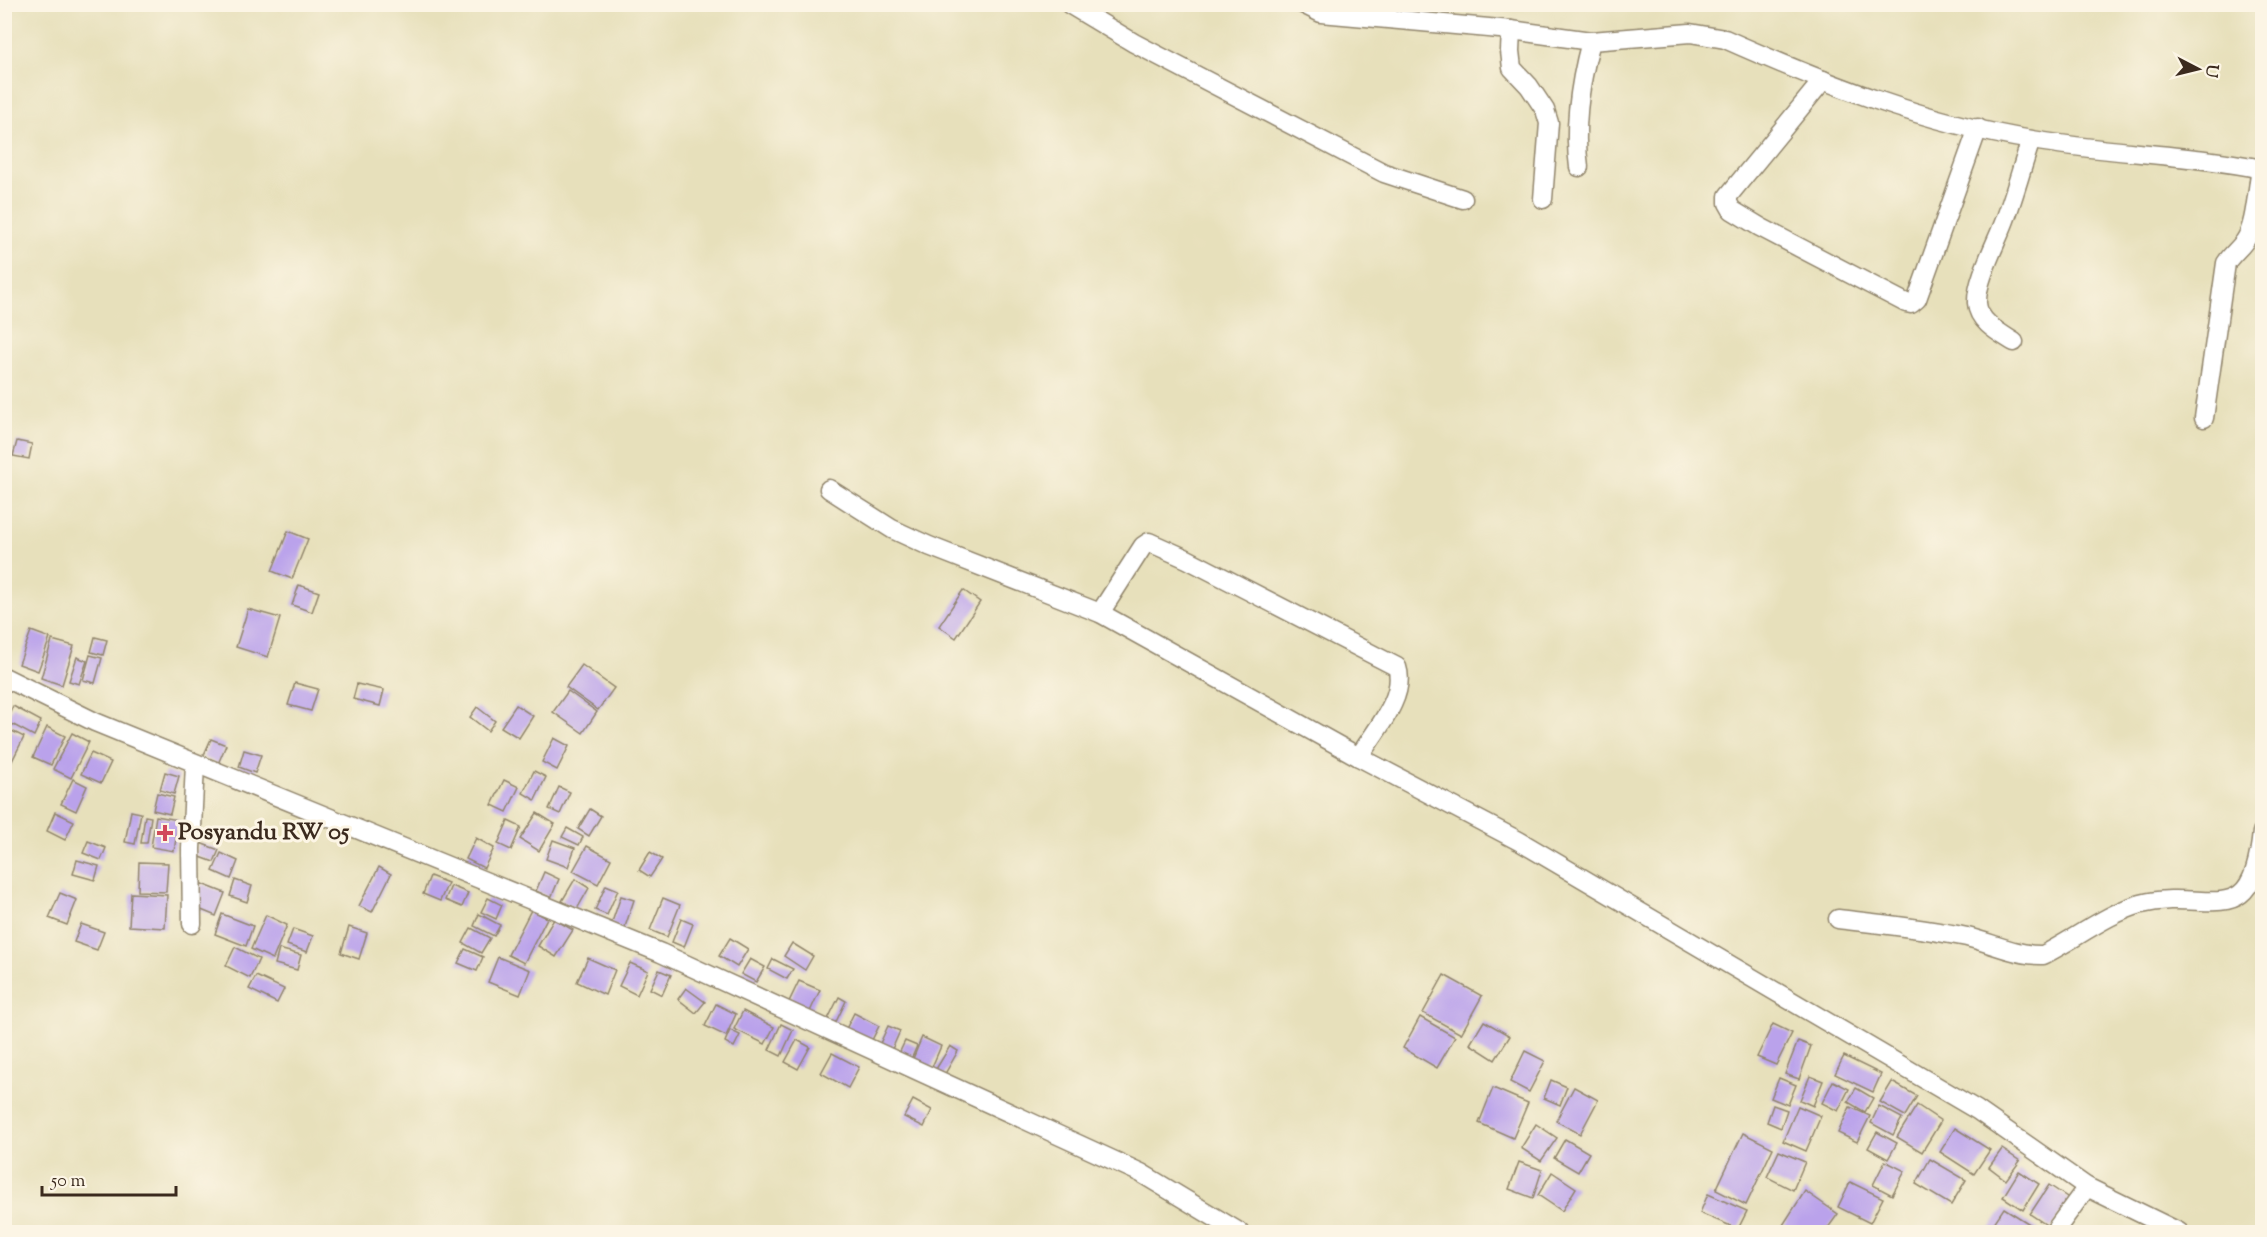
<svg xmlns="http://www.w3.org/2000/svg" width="2267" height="1237" viewBox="0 0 2267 1237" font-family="'Sorts Mill Goudy',serif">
  <rect width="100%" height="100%" fill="#fcf5e5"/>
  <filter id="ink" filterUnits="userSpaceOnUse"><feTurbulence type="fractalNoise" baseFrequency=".0167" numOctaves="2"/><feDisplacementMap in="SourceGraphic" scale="12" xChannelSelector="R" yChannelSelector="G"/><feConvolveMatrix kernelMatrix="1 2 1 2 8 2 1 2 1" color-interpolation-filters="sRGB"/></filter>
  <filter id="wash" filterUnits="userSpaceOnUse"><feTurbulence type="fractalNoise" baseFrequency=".008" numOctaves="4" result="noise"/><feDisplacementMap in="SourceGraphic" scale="24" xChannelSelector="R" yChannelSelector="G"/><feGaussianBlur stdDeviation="1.35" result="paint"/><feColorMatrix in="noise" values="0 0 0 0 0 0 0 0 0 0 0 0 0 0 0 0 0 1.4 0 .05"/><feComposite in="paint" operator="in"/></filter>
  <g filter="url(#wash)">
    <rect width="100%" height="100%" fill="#e7e0bb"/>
    <g id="blocks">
      <g fill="#baa2eb">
        <path d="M 17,441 L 32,444 L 29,459 L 13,456 Z"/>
        <path d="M 288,531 L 308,539 L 292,579 L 272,571 Z"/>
        <path d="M 299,585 L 319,592 L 312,612 L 292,605 Z"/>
        <path d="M 963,590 L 980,602 L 956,638 L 939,626 Z"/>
        <path d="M 248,609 L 280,618 L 268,657 L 236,647 Z"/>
        <path d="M 31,631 L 50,638 L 38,671 L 19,664 Z"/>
        <path d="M 95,637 L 107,640 L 103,655 L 91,652 Z"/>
        <path d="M 52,640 L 74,646 L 62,685 L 41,678 Z"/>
        <path d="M 90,655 L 102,658 L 95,683 L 83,680 Z"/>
        <path d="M 77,657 L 87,661 L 79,684 L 69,681 Z"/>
        <path d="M 582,665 L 614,688 L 598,710 L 566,687 Z"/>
        <path d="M 295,683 L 318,689 L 311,711 L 288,705 Z"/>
        <path d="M 357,684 L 384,690 L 380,706 L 353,699 Z"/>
        <path d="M 568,691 L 597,712 L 583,733 L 553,712 Z"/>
        <path d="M 516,705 L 533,716 L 519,738 L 501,727 Z"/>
        <path d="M 13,706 L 41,721 L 34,736 L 6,721 Z"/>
        <path d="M 477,707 L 495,721 L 488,731 L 470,717 Z"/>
        <path d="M 4,727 L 24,737 L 11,763 L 4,760 Z"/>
        <path d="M 47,727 L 65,736 L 51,765 L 33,757 Z"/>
        <path d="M 72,733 L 89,742 L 71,778 L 53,769 Z"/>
        <path d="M 554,738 L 569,746 L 557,770 L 542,762 Z"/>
        <path d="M 211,739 L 226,745 L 218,764 L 203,757 Z"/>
        <path d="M 244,750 L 261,755 L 255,773 L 239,767 Z"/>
        <path d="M 91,753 L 111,762 L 101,783 L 81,774 Z"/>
        <path d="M 534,771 L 546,777 L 535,800 L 523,793 Z"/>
        <path d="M 165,772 L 179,776 L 174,794 L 160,790 Z"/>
        <path d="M 73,779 L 87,786 L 76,811 L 61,804 Z"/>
        <path d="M 504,780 L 519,787 L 507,812 L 492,805 Z"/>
        <path d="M 559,787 L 570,792 L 560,814 L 549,809 Z"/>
        <path d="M 157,793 L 174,797 L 170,814 L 153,810 Z"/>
        <path d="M 590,809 L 601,816 L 589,836 L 578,829 Z"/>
        <path d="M 131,811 L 141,813 L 135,844 L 125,842 Z"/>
        <path d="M 55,812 L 74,821 L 65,840 L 47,831 Z"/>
        <path d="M 537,813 L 555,824 L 539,851 L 520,839 Z"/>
        <path d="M 145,816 L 151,817 L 147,843 L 141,843 Z"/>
        <path d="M 156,816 L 179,820 L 174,851 L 151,847 Z"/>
        <path d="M 508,821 L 521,827 L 511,850 L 498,844 Z"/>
        <path d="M 567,828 L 583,837 L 579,845 L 562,837 Z"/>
        <path d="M 476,838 L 494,848 L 484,868 L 466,859 Z"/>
        <path d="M 553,840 L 575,848 L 568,867 L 546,859 Z"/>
        <path d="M 88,841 L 106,848 L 101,860 L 83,853 Z"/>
        <path d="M 200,843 L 219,850 L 214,862 L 195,855 Z"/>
        <path d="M 587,846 L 611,859 L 598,884 L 573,871 Z"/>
        <path d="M 650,852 L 662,859 L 650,877 L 639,870 Z"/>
        <path d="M 221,853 L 238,861 L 231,879 L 213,871 Z"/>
        <path d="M 77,860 L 99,866 L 95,880 L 73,874 Z"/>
        <path d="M 139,862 L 168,863 L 166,892 L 138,891 Z"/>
        <path d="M 379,867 L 391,874 L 372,912 L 359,906 Z"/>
        <path d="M 544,872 L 559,879 L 551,898 L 536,891 Z"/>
        <path d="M 430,876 L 448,883 L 440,901 L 423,894 Z"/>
        <path d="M 575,879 L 589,888 L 577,909 L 562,901 Z"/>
        <path d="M 235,880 L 252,886 L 247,902 L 230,896 Z"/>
        <path d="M 202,884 L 225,893 L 216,916 L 194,907 Z"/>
        <path d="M 606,885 L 618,890 L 607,915 L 595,910 Z"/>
        <path d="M 451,886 L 468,893 L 462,907 L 445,900 Z"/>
        <path d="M 60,893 L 77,900 L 67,925 L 49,918 Z"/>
        <path d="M 131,893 L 167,895 L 165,928 L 129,926 Z"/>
        <path d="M 621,896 L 634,900 L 624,930 L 611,925 Z"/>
        <path d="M 488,898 L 502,905 L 496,919 L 481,912 Z"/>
        <path d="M 663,898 L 680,905 L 667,937 L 650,930 Z"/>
        <path d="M 531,910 L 547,918 L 524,963 L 508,955 Z"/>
        <path d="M 222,914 L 253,926 L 246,946 L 215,934 Z"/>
        <path d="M 479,914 L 500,925 L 494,936 L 474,926 Z"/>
        <path d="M 266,915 L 287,925 L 273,959 L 251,949 Z"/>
        <path d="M 554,919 L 573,930 L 556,957 L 538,946 Z"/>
        <path d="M 681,919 L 693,924 L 684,947 L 672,942 Z"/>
        <path d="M 81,924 L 104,932 L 97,950 L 74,942 Z"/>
        <path d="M 349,927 L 367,933 L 359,959 L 341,953 Z"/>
        <path d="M 471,928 L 490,938 L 481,953 L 463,943 Z"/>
        <path d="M 293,929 L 313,936 L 307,952 L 287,945 Z"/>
        <path d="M 730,938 L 748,949 L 737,967 L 719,956 Z"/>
        <path d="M 792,943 L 813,956 L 805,970 L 784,956 Z"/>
        <path d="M 235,947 L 259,959 L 250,978 L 226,966 Z"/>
        <path d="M 279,949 L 301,955 L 297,970 L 275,964 Z"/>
        <path d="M 465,949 L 483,957 L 477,971 L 458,963 Z"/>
        <path d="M 498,957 L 530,970 L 520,995 L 488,982 Z"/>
        <path d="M 588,958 L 615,970 L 605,995 L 577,982 Z"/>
        <path d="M 750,959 L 765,967 L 756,982 L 741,974 Z"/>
        <path d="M 773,959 L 793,969 L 787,979 L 768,969 Z"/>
        <path d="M 630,963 L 648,971 L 637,995 L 619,986 Z"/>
        <path d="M 659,970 L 671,975 L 662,995 L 650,989 Z"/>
        <path d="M 1444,975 L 1482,996 L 1461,1034 L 1423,1013 Z"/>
        <path d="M 256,976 L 284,989 L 277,1003 L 249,989 Z"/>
        <path d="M 799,981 L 820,990 L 807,1018 L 786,1008 Z"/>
        <path d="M 686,988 L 705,1002 L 696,1013 L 678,999 Z"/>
        <path d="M 839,997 L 846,1001 L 833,1028 L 825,1025 Z"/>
        <path d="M 716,1004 L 736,1014 L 726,1036 L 705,1026 Z"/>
        <path d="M 743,1011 L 774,1027 L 765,1044 L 734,1029 Z"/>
        <path d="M 854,1013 L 879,1026 L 870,1044 L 845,1031 Z"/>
        <path d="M 1420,1017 L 1455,1037 L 1437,1068 L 1403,1048 Z"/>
        <path d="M 1484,1021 L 1510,1036 L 1495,1060 L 1470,1044 Z"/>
        <path d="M 781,1024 L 793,1030 L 781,1056 L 769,1050 Z"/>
        <path d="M 1773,1024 L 1792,1033 L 1776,1065 L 1757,1057 Z"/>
        <path d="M 888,1026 L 900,1031 L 889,1056 L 877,1050 Z"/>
        <path d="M 730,1030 L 740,1035 L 734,1047 L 725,1042 Z"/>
        <path d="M 922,1037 L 941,1046 L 929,1074 L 910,1066 Z"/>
        <path d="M 797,1040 L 810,1047 L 798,1069 L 785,1062 Z"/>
        <path d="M 905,1041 L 917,1046 L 908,1066 L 896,1060 Z"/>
        <path d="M 1798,1041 L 1811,1046 L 1799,1079 L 1785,1074 Z"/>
        <path d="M 950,1046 L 958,1051 L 942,1079 L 933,1074 Z"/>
        <path d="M 1525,1051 L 1545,1061 L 1529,1092 L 1510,1082 Z"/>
        <path d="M 832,1053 L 859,1067 L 848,1088 L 821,1073 Z"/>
        <path d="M 1844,1056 L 1881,1074 L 1873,1092 L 1835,1074 Z"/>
        <path d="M 1810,1076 L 1823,1081 L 1813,1106 L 1800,1100 Z"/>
        <path d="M 1779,1078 L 1796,1085 L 1788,1105 L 1771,1098 Z"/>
        <path d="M 1551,1080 L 1567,1087 L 1560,1105 L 1544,1098 Z"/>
        <path d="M 1833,1081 L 1849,1089 L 1838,1111 L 1822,1103 Z"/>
        <path d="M 1892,1082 L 1917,1096 L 1905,1116 L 1880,1102 Z"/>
        <path d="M 1574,1087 L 1598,1100 L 1580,1134 L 1556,1121 Z"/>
        <path d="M 1493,1088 L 1528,1103 L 1513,1138 L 1479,1123 Z"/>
        <path d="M 1856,1088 L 1873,1098 L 1865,1112 L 1848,1102 Z"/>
        <path d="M 913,1100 L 932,1110 L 924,1127 L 904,1117 Z"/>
        <path d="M 1773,1105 L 1787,1110 L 1781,1128 L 1767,1122 Z"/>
        <path d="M 1917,1105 L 1941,1121 L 1922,1152 L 1897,1137 Z"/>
        <path d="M 1798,1106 L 1821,1116 L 1806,1151 L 1783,1141 Z"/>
        <path d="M 1879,1106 L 1902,1118 L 1893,1135 L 1871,1123 Z"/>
        <path d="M 1850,1107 L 1870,1116 L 1857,1142 L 1838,1133 Z"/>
        <path d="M 1536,1124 L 1557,1138 L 1541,1161 L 1521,1148 Z"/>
        <path d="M 1955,1128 L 1990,1150 L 1974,1174 L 1940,1152 Z"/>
        <path d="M 1877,1132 L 1897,1143 L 1888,1159 L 1868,1148 Z"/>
        <path d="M 1743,1133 L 1773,1148 L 1746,1205 L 1716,1190 Z"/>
        <path d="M 1565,1139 L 1589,1153 L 1578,1172 L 1554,1158 Z"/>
        <path d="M 2002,1149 L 2020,1161 L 2006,1180 L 1989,1167 Z"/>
        <path d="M 1779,1151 L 1805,1162 L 1793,1190 L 1767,1177 Z"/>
        <path d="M 1930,1159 L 1966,1180 L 1951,1205 L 1916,1184 Z"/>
        <path d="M 1885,1161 L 1905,1171 L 1892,1195 L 1873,1185 Z"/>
        <path d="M 1519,1162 L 1542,1170 L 1533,1198 L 1509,1189 Z"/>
        <path d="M 2019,1171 L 2039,1184 L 2023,1210 L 2003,1197 Z"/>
        <path d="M 1552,1172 L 1576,1188 L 1562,1211 L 1538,1195 Z"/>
        <path d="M 1850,1182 L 1883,1198 L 1870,1223 L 1838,1207 Z"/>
        <path d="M 2049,1185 L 2070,1199 L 2051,1228 L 2030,1214 Z"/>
        <path d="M 1805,1191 L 1838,1214 L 1825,1232 L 1794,1232 L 1783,1225 Z"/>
        <path d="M 1708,1194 L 1747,1211 L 1738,1229 L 1700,1213 Z"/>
        <path d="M 2004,1208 L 2039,1230 L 2037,1232 L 1988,1232 Z"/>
      </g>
    </g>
  </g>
  <g filter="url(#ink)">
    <use href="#blocks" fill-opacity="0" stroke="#91856c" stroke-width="1.5"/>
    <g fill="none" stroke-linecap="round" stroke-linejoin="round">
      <defs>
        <g id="minor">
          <path d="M 1069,4 L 1134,43 L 1384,173 L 1463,199"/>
          <path d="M 1303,4 L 1321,13 L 1511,30 L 1591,41 L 1690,33 L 1725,39 C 1824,83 1925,123 2032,140 C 2108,153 2187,154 2262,169"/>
          <path d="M 1511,30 L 1510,51 L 1512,68 L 1529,86 L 1545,110 L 1549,123 L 1543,199"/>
          <path d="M 1823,80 L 1728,196 L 1728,203 L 1732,210 L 1760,227 L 1906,303 L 1911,304 L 1917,299 L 1978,128"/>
          <path d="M 1579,167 C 1573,125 1580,82 1591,41"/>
          <path d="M 2014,342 C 2000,333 1978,322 1977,303 C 1976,280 1997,242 2005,220 C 2015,194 2022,166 2031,140"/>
          <path d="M 2204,418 L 2226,263 C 2232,254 2238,250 2244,242 C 2256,227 2257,187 2261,169"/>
          <path d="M 829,489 L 892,529 L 929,546 L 1100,613 L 1359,757 L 1519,841 L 1977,1110 L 2087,1187 L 2179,1232"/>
          <path d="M 1100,613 L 1143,546 L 1149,542 L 1187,559 L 1397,667 C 1407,697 1373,733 1359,757"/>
          <path d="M 4,677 L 95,722 L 661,953 L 1141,1173 L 1239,1232"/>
          <path d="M 1838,919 C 1881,924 1924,928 1967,937 C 1992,943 2018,956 2043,955 C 2073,940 2110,912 2141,904 C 2209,887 2252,936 2262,832"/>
          <path d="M 192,924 L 191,849 L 195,764"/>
          <path d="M 2054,1232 L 2087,1187"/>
        </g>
      </defs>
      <use href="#minor" stroke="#91856c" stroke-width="21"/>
      <use href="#minor" stroke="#fff" stroke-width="18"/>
    </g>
  </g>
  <path fill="#d1495b" stroke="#fcf5e5" stroke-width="2" d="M162 824h6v6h6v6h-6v6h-6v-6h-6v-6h6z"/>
  <g text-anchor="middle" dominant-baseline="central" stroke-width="6" stroke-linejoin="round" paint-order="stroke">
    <g font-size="24" font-weight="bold" fill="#3b2a1e" stroke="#fcf5e5" text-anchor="start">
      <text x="178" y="833">Posyandu RW 05</text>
    </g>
  </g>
  <rect width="2267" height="1237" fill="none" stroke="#fcf5e5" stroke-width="24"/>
  <g transform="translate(2198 69) rotate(97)" stroke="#fcf5e5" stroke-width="4.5" paint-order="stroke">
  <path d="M0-4.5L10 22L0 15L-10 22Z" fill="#3b2a1e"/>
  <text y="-9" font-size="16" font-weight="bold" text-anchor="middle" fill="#3b2a1e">U</text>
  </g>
  <path d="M42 1186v9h134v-9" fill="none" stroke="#3b2a1e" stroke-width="3"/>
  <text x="51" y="1186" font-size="18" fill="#3b2a1e" stroke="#fcf5e5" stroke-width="4.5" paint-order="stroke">50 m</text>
</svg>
